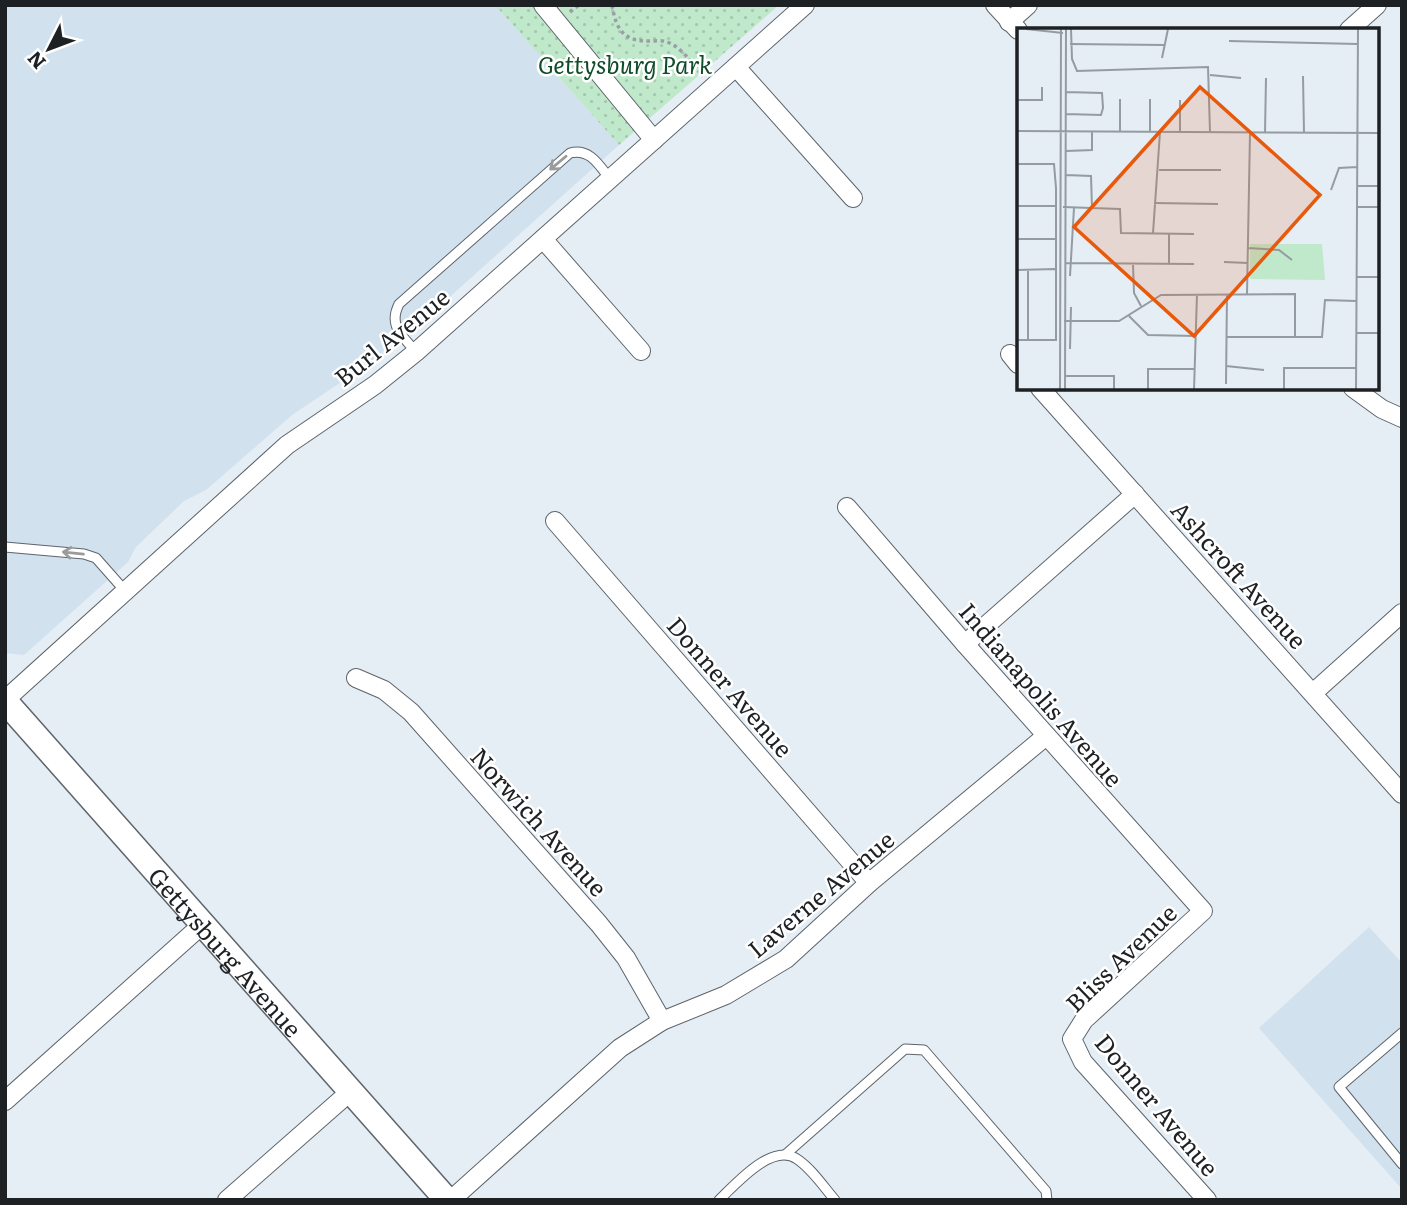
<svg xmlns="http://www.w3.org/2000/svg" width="1407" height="1205" viewBox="0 0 1407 1205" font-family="Literata,serif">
  <defs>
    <pattern id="park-dots" width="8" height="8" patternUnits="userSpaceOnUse" patternTransform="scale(1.75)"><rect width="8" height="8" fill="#bfe9ca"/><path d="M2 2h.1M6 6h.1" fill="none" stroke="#a4c8ad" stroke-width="1.8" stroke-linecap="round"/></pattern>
  </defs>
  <rect width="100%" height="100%" fill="#e5edf5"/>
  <g fill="#d2e1ee">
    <path d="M 5,5 L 495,5 L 619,145 L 395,346 L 292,415 L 206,490 L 184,501 L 136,547 L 128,562 L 24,655 L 5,653 Z"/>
    <path d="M 1369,927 L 1402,963 L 1402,1189 L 1259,1028 Z"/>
  </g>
  <path fill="url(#park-dots)" d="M 495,5 L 779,5 L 619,145 Z"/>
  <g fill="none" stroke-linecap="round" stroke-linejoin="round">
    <defs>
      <g id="lane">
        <path d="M 416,352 C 402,335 388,326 399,304 L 570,153 C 590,148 599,165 610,179"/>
        <path d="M 5,547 L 84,554 L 96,558 L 126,592"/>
        <path d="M 1402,1033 L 1339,1087 L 1402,1164"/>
        <path d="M 786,1154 L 905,1049 L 924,1050 L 1046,1191 L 1047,1200"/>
        <path d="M 719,1200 C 736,1184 772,1142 797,1159 C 812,1169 823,1186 835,1200"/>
      </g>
      <g id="street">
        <path d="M 543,5 L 654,140"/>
        <path d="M 995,5 L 1018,30"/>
        <path d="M 1009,22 L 1028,5"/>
        <path d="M 1349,30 L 1377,5"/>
        <path d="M 736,67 L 853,198"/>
        <path d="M 543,239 L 641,351"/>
        <path d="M 1010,354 L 1018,364"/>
        <path d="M 1040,388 L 1402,794"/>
        <path d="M 1353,388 L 1382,409 L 1402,418"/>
        <path d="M 847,507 L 965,644 L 1203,911 L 1084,1020 L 1072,1039 L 1083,1062 L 1207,1200"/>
        <path d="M 555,521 L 869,883"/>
        <path d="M 965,644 L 1135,494"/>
        <path d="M 356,678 L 384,690 L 411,712 L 599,924 L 626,958 L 662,1021"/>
        <path d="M 1313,693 L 1402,613"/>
        <path d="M 5,700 L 287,445 L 375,385 L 416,352 L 805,5"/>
        <path d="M 5,1101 L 203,924"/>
        <path d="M 227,1200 L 351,1091"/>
        <path d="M 451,1200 L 620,1048 L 662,1021 L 726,995 L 786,959 L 869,883 L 1046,736"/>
      </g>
      <g id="secondary">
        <path id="s1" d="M 5,701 L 447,1200"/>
      </g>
    </defs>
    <use href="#lane" stroke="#5d646b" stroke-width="11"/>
    <use href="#street" stroke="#5d646b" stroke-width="20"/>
    <use href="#secondary" stroke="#5d646b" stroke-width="27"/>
    <g stroke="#999fa5" stroke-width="3.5" stroke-dasharray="3.5 3.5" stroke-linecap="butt">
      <path d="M 612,5 C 616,30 624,42 651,41 C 656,41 663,40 667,42 C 682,47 693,65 703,76"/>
      <path d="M 570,12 L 579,5"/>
    </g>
    <use href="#lane" stroke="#fff" stroke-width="9"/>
    <use href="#street" stroke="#fff" stroke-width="18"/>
    <use href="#secondary" stroke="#fff" stroke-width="24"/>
  </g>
  <defs><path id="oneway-shaft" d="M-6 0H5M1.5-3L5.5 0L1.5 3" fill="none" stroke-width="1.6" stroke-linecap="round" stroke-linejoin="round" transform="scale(1.75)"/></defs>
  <g stroke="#9a9b9c">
    <use href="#oneway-shaft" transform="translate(558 163) rotate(140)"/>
    <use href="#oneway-shaft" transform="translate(73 553) rotate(-174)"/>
  </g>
  <g text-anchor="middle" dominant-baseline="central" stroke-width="5" stroke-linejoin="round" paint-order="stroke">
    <g font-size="24" font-style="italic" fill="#0f4c29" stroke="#fff">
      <text x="625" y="63">Gettysburg Park</text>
    </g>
    <g font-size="24" fill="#1e2124" stroke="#fff">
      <text transform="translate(391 336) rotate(-39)">Burl Avenue</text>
      <text transform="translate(1240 574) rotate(48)">Ashcroft Avenue</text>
      <text transform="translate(731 686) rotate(49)">Donner Avenue</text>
      <text transform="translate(1042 694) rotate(49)">Indianapolis Avenue</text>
      <text transform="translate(540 821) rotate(48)">Norwich Avenue</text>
      <text transform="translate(820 893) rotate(-40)">Laverne Avenue</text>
      <text stroke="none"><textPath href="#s1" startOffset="334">Gettysburg Avenue</textPath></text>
      <text transform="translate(1120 957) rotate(-44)">Bliss Avenue</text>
      <text transform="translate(1158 1104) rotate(50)">Donner Avenue</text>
    </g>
  </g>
  <g transform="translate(1017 28)">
    <rect width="362" height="362" fill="#e5edf5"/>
    <path d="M 233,216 L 305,216 L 308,252 L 233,251 Z" fill="#bfe9ca"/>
    <path fill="none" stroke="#959ba1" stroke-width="2" d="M 9,1 L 46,5M 54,1 L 55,31 L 60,43 L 191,39 L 193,104M 212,13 L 341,16M 53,16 L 147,17M 145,30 L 151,1M 193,47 L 224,50M 286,48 L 287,105M 133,71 L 133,104M 0,72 L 25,72 L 25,59M 49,86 L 84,87 L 86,80 L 85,65 L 49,64M 0,103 L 363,105M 103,104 L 103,71M 163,104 L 163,72M 248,105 L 249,50M 49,123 L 75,122 L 75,104M 0,136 L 37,136 L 39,160 L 39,312 L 0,312M 142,142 L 204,142M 49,147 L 74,148 L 75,180M 340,158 L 363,158M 314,162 L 322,140 L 340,139M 137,175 L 201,176M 0,178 L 38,178M 46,179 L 103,181 L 104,205 L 177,206M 340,179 L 363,179M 136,205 L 143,104M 0,211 L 39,211M 231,220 L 262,222 L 275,232M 207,234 L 231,235M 49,235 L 177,236M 116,236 L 117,265 L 124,278M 152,236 L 152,206M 0,242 L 38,241M 53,248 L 57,180M 339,249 L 363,249M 230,266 L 233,105M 112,288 L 131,307 L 179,308M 47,293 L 102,293 L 144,267 L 278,266 L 278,309M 339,305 L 363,305M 210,309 L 305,309 L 308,272 L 339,273M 11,312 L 11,242M 53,321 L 54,279M 209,338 L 247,342M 48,348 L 97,348 L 97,362M 209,356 L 210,266M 43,362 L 44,1M 48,362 L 49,1M 131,362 L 131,341 L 177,341M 177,362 L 180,266M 267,362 L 267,340 L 339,340M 339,362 L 341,1"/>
    <path fill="#e8590c" fill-opacity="0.15" stroke="#e8590c" stroke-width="3.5" d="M 183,59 L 303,167 L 177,308 L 57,199 Z"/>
    <rect width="362" height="362" fill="none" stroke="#1e2124" stroke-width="3.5"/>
  </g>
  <rect width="1407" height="1205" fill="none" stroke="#1e2124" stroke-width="14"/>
  <g transform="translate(49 49) rotate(228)" stroke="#ffffff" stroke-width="5" paint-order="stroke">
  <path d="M0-5L12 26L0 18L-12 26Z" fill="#1e2124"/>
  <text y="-10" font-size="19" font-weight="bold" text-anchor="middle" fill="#1e2124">N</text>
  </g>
</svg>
